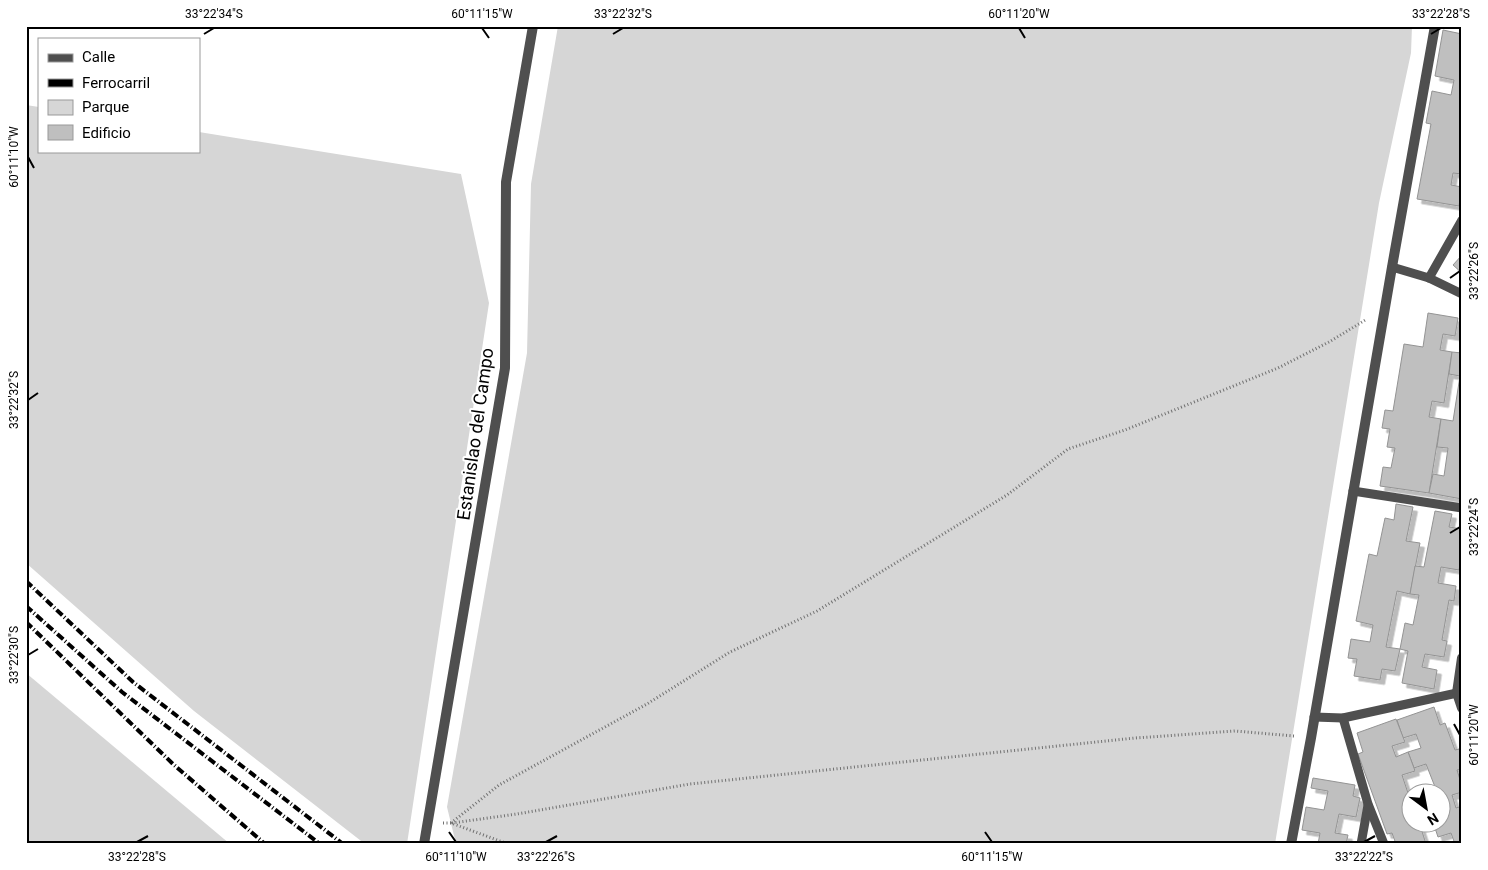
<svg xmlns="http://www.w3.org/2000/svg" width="1488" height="870" viewBox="0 0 1488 870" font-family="Roboto,sans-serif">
  <defs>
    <filter id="shadow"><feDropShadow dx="4.5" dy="4.5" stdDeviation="0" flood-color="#0004"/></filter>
  </defs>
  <rect width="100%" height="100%" fill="#fff"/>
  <g fill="#d6d6d6">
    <path d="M 558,26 L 1412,26 L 1411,53 L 1379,203 L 1275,844 L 456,844 L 447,807 L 527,353 L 531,184 Z"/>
    <path d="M 26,105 L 39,107 L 39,151 L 199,151 L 199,132 L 461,174 L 489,303 L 407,844 L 365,844 L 194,711 L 26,563 Z"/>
    <path d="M 26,673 L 230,844 L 26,844 Z"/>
  </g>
  <g fill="#bfbfbf" stroke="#939393" filter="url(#shadow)">
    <path d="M 1443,30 L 1462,34 L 1462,174 L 1453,173 L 1451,185 L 1462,187 L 1459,206 L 1417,199 L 1431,124 L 1426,123 L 1432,91 L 1451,95 L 1454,80 L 1435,76 Z"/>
    <path d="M 1462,255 L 1462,273 L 1453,265 Z"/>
    <path d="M 1428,313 L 1458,318 L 1455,336 L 1443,334 L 1440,350 L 1452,352 L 1444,403 L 1432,401 L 1429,417 L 1441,419 L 1429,493 L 1380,486 L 1383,467 L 1391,468 L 1395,448 L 1387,447 L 1390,429 L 1382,428 L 1385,410 L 1393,411 L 1404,344 L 1423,347 Z"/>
    <path d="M 1452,352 L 1462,353 L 1462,499 L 1429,493 L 1433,474 L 1444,476 L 1448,448 L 1437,447 L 1441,419 L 1453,421 L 1460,376 L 1449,374 Z"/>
    <path d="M 1396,504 L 1413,507 L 1406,541 L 1420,543 L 1410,594 L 1397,591 L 1386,647 L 1400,649 L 1395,671 L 1382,669 L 1380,680 L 1354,676 L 1357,659 L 1348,658 L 1351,639 L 1370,642 L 1373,625 L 1356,621 L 1369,554 L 1377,556 L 1385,518 L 1394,520 Z"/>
    <path d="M 1435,511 L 1452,514 L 1449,527 L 1462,529 L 1462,554 L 1459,570 L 1441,567 L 1438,583 L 1456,586 L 1454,601 L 1449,600 L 1442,640 L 1447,641 L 1444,657 L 1425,654 L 1422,667 L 1437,670 L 1434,689 L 1402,683 L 1408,651 L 1400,649 L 1405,623 L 1413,625 L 1419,595 L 1410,594 L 1415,566 L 1424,567 Z"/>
    <path d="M 1434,707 L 1440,725 L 1445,723 L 1455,750 L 1459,749 L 1462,758 L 1462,769 L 1457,770 L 1462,786 L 1462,792 L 1452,795 L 1456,808 L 1462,806 L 1462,844 L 1455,844 L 1451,833 L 1438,837 L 1433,822 L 1440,822 L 1440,816 L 1444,814 L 1440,804 L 1440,792 L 1437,792 L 1426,764 L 1414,768 L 1408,752 L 1421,748 L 1416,734 L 1403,738 L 1397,720 Z"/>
    <path d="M 1396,719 L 1405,742 L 1392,746 L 1396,757 L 1408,752 L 1414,768 L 1415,771 L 1402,775 L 1410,799 L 1410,822 L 1419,822 L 1426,844 L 1396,844 L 1392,833 L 1387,834 L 1358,754 L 1363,752 L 1357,733 Z"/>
    <path d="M 1313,778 L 1355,785 L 1353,796 L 1360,798 L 1356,817 L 1339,814 L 1335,833 L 1348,835 L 1346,844 L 1318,844 L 1320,833 L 1302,830 L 1306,807 L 1324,810 L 1328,791 L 1311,788 Z"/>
  </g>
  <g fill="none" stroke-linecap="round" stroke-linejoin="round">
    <g stroke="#717171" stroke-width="3" stroke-dasharray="1 2.5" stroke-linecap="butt">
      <path d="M 443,823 L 451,823 L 508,844"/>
      <path d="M 451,823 L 499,785 L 647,704 L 730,652 L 817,611 L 1007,495 L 1068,449 L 1125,430 L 1278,368 L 1329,342 L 1367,319"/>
      <path d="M 452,823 L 517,814 L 690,784 L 1135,738 L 1235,731 L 1294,736"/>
    </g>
    <g stroke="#4f4f4f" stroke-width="9">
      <path d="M 1392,267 L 1429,278 L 1462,294"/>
      <path d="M 1429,278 L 1462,220"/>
      <path d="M 1353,491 L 1462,508"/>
      <path d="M 1314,717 L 1343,718 L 1457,693"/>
      <path d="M 1343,718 L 1368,804 L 1384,844"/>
      <path d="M 1361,844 L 1368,805"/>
    </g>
    <g stroke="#4f4f4f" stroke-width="10">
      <path d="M 1462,658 L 1457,693 L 1462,708"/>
      <path d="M 424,844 L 505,368 L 506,182 L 533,26"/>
      <path d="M 1291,844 L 1311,738 L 1392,267 L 1435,26"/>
    </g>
    <g stroke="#000" stroke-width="4" stroke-dasharray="8 2.5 1 2.5" stroke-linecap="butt">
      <path d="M 26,581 L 133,682 L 343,844"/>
      <path d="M 26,606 L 122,692 L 320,844"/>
      <path d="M 26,622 L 173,764 L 265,844"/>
    </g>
  </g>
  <path fill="none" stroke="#000" stroke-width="2" d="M 482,28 L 489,38M 1019,28 L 1025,38M 204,34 L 214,28M 613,34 L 623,28M 1431,34 L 1441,28M 28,157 L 34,168M 1450,278 L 1460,271M 28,400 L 38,393M 1450,533 L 1460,527M 28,655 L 38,649M 1454,724 L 1460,735M 449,832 L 456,842M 985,832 L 992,842M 137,842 L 148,836M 546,842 L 557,836M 1364,842 L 1375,836"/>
  <g text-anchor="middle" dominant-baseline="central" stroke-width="4" stroke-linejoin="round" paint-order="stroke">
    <g font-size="18" fill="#000" stroke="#fff">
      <text transform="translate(475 434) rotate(-82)">Estanislao del Campo</text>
    </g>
  </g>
  <rect width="1488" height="870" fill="none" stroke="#ffffff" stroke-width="55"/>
  <rect x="38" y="38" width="162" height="115" fill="#ffffff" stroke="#999999"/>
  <rect x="48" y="54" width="25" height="8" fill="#4f4f4f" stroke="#999999"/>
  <text x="82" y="62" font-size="15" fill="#000000">Calle</text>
  <rect x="48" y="79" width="25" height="8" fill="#000000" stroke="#999999"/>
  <text x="82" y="88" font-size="15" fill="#000000">Ferrocarril</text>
  <rect x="48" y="100" width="25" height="15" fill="#d6d6d6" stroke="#999999"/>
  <text x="82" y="112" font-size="15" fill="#000000">Parque</text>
  <rect x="48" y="125" width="25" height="15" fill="#bfbfbf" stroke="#999999"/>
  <text x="82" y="138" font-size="15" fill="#000000">Edificio</text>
  <g transform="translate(1426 808) rotate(148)"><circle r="24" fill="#ffffff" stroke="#999999"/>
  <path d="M0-4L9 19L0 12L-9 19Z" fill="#000000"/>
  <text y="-8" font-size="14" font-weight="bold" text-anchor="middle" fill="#000000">N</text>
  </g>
  <rect x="28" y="28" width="1432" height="814" fill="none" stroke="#000" stroke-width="2"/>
  <g font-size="12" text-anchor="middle" fill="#000">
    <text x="214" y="18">33°22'34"S</text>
    <text x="482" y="18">60°11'15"W</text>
    <text x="623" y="18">33°22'32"S</text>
    <text x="1019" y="18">60°11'20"W</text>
    <text x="1441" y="18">33°22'28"S</text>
    <text transform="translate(14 157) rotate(-90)" y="4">60°11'10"W</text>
    <text transform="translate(1474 271) rotate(-90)" y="4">33°22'26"S</text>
    <text transform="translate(14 400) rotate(-90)" y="4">33°22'32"S</text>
    <text transform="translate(1474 527) rotate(-90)" y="4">33°22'24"S</text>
    <text transform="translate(14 655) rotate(-90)" y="4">33°22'30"S</text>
    <text transform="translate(1474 735) rotate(-90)" y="4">60°11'20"W</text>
    <text x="137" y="861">33°22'28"S</text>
    <text x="456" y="861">60°11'10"W</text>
    <text x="546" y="861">33°22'26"S</text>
    <text x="992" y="861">60°11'15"W</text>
    <text x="1364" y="861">33°22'22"S</text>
  </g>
</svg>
